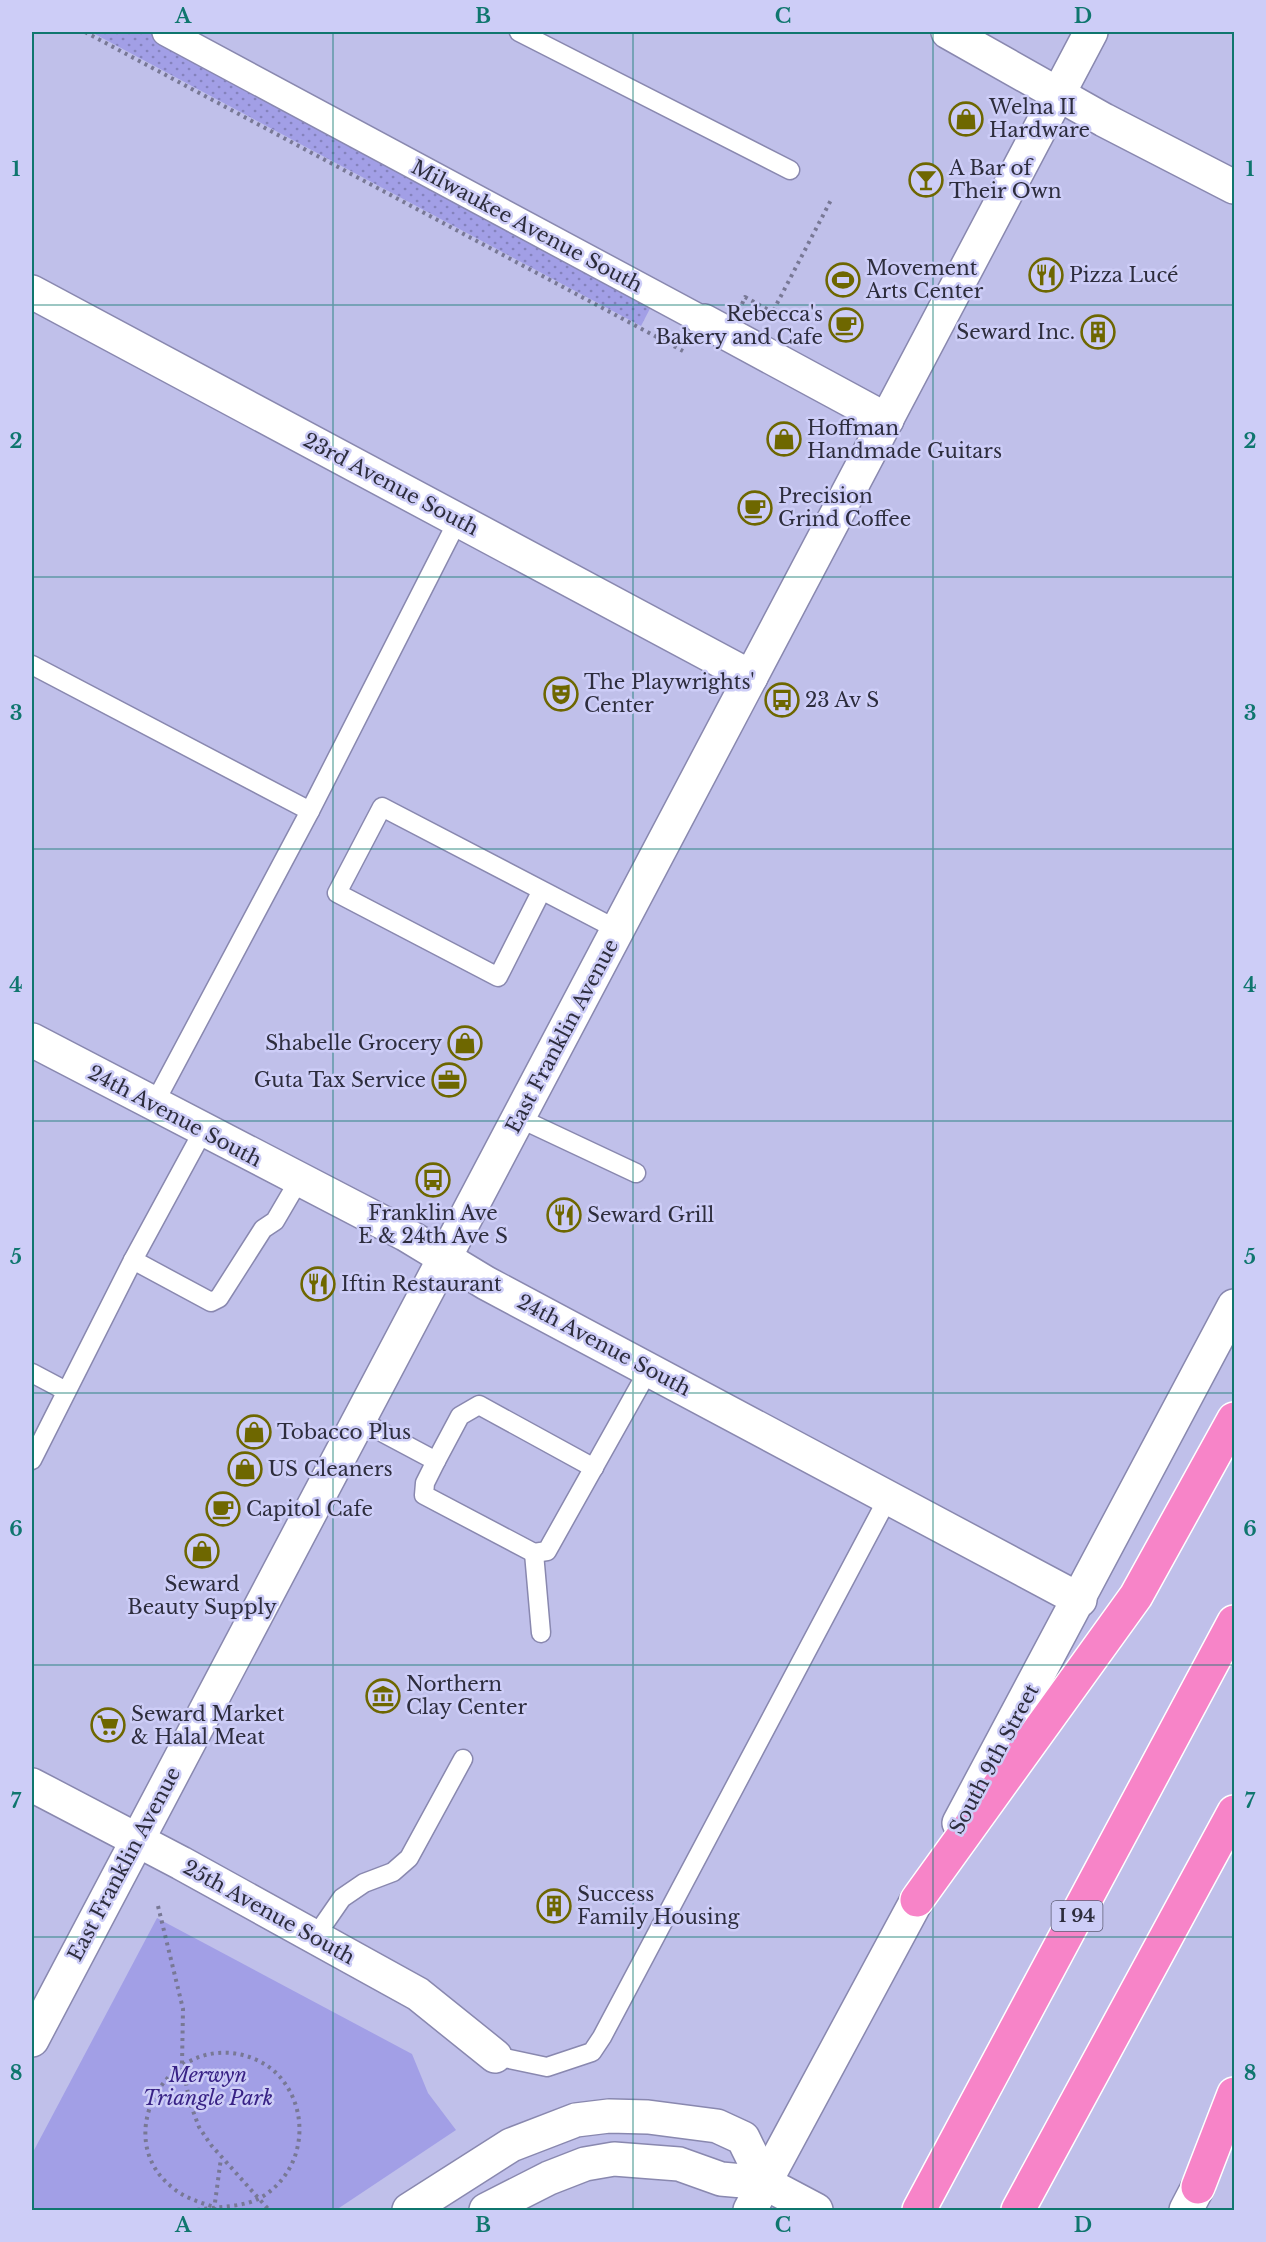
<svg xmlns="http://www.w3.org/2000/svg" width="1266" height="2242" viewBox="0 0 1266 2242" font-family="'Libre Baskerville',serif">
  <defs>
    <pattern id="grass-dots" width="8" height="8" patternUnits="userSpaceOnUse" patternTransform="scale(1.5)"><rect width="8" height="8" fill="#a29fe6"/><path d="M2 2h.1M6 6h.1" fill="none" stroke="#8482bc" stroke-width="1.8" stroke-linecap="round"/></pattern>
  </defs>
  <rect width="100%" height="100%" fill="#c0c0ea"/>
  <path fill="url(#grass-dots)" d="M 91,32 L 160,32 L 656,297 L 641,326 Z"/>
  <path fill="#a29fe6" d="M 157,1918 L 412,2054 L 428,2093 L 456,2130 L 336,2210 L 32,2210 L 32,2154 Z"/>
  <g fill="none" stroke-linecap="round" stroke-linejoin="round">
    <defs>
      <g id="service">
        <path d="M 519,32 L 790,170"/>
        <path d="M 32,665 L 310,811"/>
        <path d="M 541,892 L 498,977 L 337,893 L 382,807 L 618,930"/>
        <path d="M 154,1104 L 310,811 L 458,520"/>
        <path d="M 519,1118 L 636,1173"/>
        <path d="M 133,1260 L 211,1302 L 219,1298 L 263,1229 L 275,1221 L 299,1180"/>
        <path d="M 32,1373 L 66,1391"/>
        <path d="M 359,1420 L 436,1461 L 425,1483 L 424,1495 L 534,1553 L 547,1551 L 649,1369"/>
        <path d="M 32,1460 L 133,1260 L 203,1131"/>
        <path d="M 436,1461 L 460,1416 L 479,1405 L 594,1468"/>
        <path d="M 534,1553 L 541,1633"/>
        <path d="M 315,1937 L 342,1898 L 364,1883 L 393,1872 L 409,1858 L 463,1759"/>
        <path d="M 495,2056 L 547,2067 L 592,2052 L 602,2037 L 889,1496"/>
      </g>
      <path id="pedestrian" d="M 166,32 L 704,321"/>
      <g id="minor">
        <path d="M 948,32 L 1104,120 L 1234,187"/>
        <path d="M 32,292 L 751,677"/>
        <path d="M 704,321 L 887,420"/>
        <path d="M 32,1040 L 405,1234 L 486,1283 L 1080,1600"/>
        <path d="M 32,1785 L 181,1863 L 418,1994 L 495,2056"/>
        <path d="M 959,1823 L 1234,1306"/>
      </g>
      <g id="tertiary">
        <path d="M 32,2040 L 1091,32"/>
        <path d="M 409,2210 L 511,2145 L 576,2120 L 609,2116 L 648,2117 L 717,2126 L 743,2138 L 765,2183"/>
        <path d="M 486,2210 L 549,2178 L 585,2164 L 614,2159 L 679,2164 L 721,2179 L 765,2183 L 816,2210"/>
        <path d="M 750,2210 L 917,1900"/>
        <path d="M 1186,2210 L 1198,2187"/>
      </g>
      <g id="motorway">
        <path d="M 917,1900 L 1136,1596 L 1234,1419"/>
        <path d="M 1198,2187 L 1234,2094"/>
        <path d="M 919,2210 L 1234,1622"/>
        <path d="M 1018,2210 L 1234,1812"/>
      </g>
    </defs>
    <use href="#service" stroke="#8988af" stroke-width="21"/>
    <use href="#pedestrian" stroke="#8988af" stroke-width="30"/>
    <use href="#minor" stroke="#8988af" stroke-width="36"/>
    <use href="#tertiary" stroke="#8988af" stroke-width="36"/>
    <use href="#motorway" stroke="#fff" stroke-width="36"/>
    <g stroke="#787895" stroke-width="4" stroke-dasharray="3 4.5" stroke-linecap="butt">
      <path d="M 85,32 L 683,351"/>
      <path d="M 742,304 L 745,297 L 772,312"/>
      <path d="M 770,317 L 831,200"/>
      <path d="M 158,1906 L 183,2009 L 182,2064 L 190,2103 L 199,2127 L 211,2145 L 269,2210"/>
      <path d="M 197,2210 C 218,2206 241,2208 260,2198 C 304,2173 312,2114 280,2077 C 268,2063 249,2055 232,2053 C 159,2046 113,2142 173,2188 C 185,2198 199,2202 214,2207"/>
      <path d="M 214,2210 L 221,2158"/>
    </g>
    <use href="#service" stroke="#fff" stroke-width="18"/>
    <use href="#pedestrian" stroke="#fff" stroke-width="27"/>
    <use href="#minor" stroke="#fff" stroke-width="33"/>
    <use href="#tertiary" stroke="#fff" stroke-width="33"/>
    <use href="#motorway" stroke="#f784c8" stroke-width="33"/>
  </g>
  <path fill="none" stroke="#0f766e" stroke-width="1.5" stroke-opacity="0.55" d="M 333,32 L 333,2210M 633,32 L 633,2210M 933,32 L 933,2210M 32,305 L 1234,305M 32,577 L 1234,577M 32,849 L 1234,849M 32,1121 L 1234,1121M 32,1393 L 1234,1393M 32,1665 L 1234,1665M 32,1937 L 1234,1937"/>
  <defs>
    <symbol id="shop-ring" viewBox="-11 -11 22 22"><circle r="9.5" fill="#cdcdf7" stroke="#6e6700" stroke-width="1.5"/><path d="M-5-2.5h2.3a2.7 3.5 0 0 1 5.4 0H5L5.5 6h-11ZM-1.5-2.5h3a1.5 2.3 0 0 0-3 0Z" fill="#6e6700"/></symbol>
    <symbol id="bar-ring" viewBox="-11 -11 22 22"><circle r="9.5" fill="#cdcdf7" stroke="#6e6700" stroke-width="1.5"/><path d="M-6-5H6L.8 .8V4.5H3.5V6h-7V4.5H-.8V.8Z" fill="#6e6700"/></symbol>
    <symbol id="restaurant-ring" viewBox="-11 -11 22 22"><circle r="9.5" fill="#cdcdf7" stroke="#6e6700" stroke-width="1.5"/><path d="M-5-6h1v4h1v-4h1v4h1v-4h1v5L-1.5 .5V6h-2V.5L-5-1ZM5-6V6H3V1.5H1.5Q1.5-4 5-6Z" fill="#6e6700"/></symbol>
    <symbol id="stadium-ring" viewBox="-11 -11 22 22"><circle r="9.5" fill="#cdcdf7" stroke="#6e6700" stroke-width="1.5"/><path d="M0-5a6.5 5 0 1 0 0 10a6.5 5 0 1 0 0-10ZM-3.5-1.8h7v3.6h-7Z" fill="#6e6700"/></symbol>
    <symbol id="cafe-ring" viewBox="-11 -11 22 22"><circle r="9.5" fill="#cdcdf7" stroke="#6e6700" stroke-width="1.5"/><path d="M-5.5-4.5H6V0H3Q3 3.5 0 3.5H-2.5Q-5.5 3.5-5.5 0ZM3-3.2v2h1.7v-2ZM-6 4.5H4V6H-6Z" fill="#6e6700"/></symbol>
    <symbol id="building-ring" viewBox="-11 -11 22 22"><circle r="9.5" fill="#cdcdf7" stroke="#6e6700" stroke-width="1.5"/><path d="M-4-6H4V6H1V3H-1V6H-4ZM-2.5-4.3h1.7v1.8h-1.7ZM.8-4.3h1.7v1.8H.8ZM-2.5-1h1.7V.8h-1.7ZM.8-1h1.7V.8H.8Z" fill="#6e6700"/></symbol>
    <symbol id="theatre-ring" viewBox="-11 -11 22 22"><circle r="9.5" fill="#cdcdf7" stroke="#6e6700" stroke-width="1.5"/><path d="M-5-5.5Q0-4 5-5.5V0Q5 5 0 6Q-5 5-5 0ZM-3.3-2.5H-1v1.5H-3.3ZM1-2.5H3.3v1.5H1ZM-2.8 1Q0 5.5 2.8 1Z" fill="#6e6700"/></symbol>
    <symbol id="bus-ring" viewBox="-11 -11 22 22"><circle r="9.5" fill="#cdcdf7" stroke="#6e6700" stroke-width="1.5"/><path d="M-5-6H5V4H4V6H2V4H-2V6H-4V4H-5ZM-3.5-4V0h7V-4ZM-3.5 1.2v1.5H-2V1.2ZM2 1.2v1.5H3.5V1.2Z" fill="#6e6700"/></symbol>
    <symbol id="office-ring" viewBox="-11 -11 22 22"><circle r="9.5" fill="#cdcdf7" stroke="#6e6700" stroke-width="1.5"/><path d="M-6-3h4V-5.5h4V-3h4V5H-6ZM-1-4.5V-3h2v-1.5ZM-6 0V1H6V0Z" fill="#6e6700"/></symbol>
    <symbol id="museum-ring" viewBox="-11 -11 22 22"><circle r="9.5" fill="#cdcdf7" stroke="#6e6700" stroke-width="1.5"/><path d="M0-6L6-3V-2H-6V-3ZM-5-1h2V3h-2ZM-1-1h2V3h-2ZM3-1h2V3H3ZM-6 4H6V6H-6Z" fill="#6e6700"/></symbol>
    <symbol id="supermarket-ring" viewBox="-11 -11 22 22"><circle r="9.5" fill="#cdcdf7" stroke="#6e6700" stroke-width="1.5"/><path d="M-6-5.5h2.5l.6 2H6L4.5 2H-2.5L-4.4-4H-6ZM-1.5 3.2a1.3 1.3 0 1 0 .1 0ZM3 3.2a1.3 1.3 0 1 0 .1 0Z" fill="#6e6700"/></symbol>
  </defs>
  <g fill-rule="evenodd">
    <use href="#shop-ring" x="947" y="100" width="38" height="38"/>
    <use href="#bar-ring" x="907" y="161" width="38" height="38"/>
    <use href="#restaurant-ring" x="1027" y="256" width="38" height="38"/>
    <use href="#stadium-ring" x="824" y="261" width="38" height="38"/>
    <use href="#cafe-ring" x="827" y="306" width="38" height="38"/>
    <use href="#building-ring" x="1079" y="313" width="38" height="38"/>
    <use href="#shop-ring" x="765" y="420" width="38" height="38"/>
    <use href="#cafe-ring" x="736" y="489" width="38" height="38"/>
    <use href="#theatre-ring" x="542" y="675" width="38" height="38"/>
    <use href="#bus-ring" x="763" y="681" width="38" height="38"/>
    <use href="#shop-ring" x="446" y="1024" width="38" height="38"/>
    <use href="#office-ring" x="430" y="1061" width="38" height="38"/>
    <use href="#bus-ring" x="414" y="1161" width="38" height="38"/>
    <use href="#restaurant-ring" x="545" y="1196" width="38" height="38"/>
    <use href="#restaurant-ring" x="299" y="1265" width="38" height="38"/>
    <use href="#shop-ring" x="235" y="1413" width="38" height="38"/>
    <use href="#shop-ring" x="226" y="1450" width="38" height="38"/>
    <use href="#cafe-ring" x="204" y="1490" width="38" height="38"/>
    <use href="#shop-ring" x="183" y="1532" width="38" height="38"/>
    <use href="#museum-ring" x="364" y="1677" width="38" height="38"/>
    <use href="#supermarket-ring" x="89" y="1706" width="38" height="38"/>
    <use href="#building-ring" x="535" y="1887" width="38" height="38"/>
  </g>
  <g text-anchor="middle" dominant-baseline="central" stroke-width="5" stroke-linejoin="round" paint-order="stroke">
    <rect fill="#cdcdf7" stroke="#5d5d75" stroke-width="1.5" x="1051.5" y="1901" width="51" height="30" rx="4.5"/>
    <g font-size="18" font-weight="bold" fill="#2d2d3d">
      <text x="1077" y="1916">I 94</text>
    </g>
    <g font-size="20" fill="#2d2d3d" stroke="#cdcdf7" text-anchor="start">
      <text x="989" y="107">Welna II<tspan x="989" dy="23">Hardware</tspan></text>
      <text x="949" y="168">A Bar of<tspan x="949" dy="23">Their Own</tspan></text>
      <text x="866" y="268">Movement<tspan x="866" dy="23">Arts Center</tspan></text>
      <text x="1069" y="275">Pizza Lucé</text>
      <text x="823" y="314" text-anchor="end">Rebecca's<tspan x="823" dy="23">Bakery and Cafe</tspan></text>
      <text x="1075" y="332" text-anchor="end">Seward Inc.</text>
      <text x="807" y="428">Hoffman<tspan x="807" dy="23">Handmade Guitars</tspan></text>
      <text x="778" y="496">Precision<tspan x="778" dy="23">Grind Coffee</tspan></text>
      <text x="584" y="682">The Playwrights'<tspan x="584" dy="23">Center</tspan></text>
      <text x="805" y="700">23 Av S</text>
      <text x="442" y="1043" text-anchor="end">Shabelle Grocery</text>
      <text x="426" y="1080" text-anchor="end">Guta Tax Service</text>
      <text x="433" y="1213" text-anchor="middle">Franklin Ave<tspan x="433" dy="23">E &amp; 24th Ave S</tspan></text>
      <text x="587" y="1215">Seward Grill</text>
      <text x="341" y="1284">Iftin Restaurant</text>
      <text x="277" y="1432">Tobacco Plus</text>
      <text x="268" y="1469">US Cleaners</text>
      <text x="246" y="1509">Capitol Cafe</text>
      <text x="202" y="1584" text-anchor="middle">Seward<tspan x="202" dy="23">Beauty Supply</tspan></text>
      <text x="406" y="1684">Northern<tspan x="406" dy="23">Clay Center</tspan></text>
      <text x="131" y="1714">Seward Market<tspan x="131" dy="23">&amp; Halal Meat</tspan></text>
      <text x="577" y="1894">Success<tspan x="577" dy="23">Family Housing</tspan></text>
    </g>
    <g font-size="20" fill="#2d2d3d" stroke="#cdcdf7">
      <text transform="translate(527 226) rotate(28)">Milwaukee Avenue South</text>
      <text transform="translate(391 484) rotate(28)">23rd Avenue South</text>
      <text transform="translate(562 1036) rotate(-62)">East Franklin Avenue</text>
      <text transform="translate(175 1116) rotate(28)">24th Avenue South</text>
      <text transform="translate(604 1345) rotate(28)">24th Avenue South</text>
      <text transform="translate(994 1759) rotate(-62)">South 9th Street</text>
      <text transform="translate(124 1864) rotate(-62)">East Franklin Avenue</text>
      <text transform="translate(269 1912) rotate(29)">25th Avenue South</text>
    </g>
    <g font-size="20" font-style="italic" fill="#382285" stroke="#cdcdf7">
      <text x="208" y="2075">Merwyn<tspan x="208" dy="23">Triangle Park</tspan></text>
    </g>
  </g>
  <rect width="1266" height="2242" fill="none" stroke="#cdcdf7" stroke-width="66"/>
  <rect x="33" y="33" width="1200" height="2176" fill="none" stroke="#0f766e" stroke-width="2"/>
  <g font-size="20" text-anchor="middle" font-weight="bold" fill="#0f766e">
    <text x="183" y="23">A</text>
    <text x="483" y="23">B</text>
    <text x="783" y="23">C</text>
    <text x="1083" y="23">D</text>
    <text x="16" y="176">1</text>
    <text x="1250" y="176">1</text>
    <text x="16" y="448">2</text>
    <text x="1250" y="448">2</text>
    <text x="16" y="720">3</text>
    <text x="1250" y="720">3</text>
    <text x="16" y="992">4</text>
    <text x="1250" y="992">4</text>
    <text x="16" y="1264">5</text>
    <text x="1250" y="1264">5</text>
    <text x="16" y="1536">6</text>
    <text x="1250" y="1536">6</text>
    <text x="16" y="1808">7</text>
    <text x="1250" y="1808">7</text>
    <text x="16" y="2080">8</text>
    <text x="1250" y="2080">8</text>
    <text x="183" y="2232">A</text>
    <text x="483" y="2232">B</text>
    <text x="783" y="2232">C</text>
    <text x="1083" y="2232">D</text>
  </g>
</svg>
